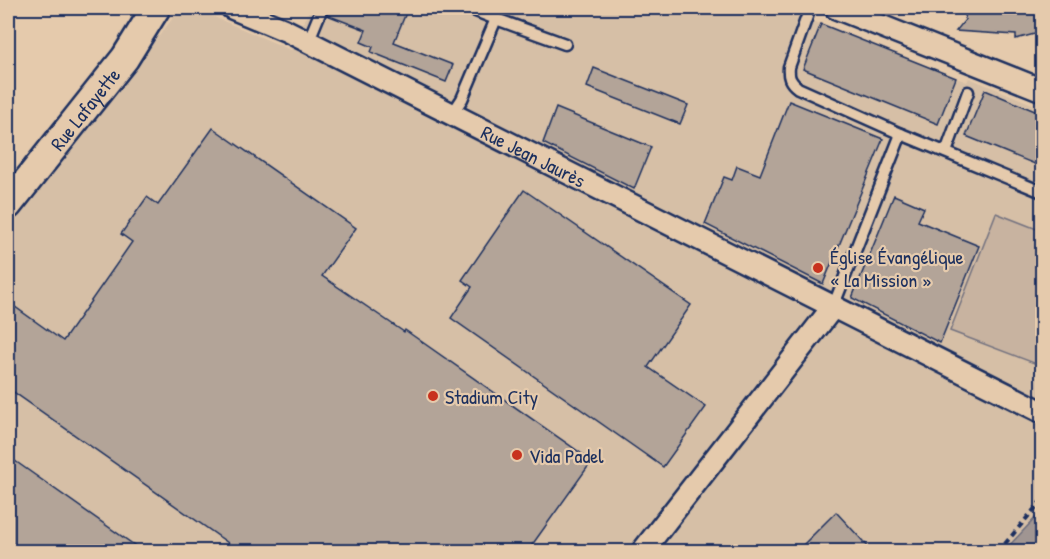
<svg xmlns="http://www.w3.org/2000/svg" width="1050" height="559" viewBox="0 0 1050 559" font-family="'Patrick Hand',sans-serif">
  <rect width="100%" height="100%" fill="#e5caac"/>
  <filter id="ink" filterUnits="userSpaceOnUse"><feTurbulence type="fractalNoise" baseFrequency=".0167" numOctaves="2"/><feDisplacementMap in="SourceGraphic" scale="12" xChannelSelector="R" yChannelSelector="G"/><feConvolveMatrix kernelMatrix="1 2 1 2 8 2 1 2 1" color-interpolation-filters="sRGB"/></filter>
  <g filter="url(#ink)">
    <path fill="#d6bfa6" d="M 181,8 L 193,8 L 291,50 L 310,8 L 780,8 L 956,78 L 967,82 L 969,78 L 1042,108 L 1042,511 L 1004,552 L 8,551 L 8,227 L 122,87 L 124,84 L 122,83 Z"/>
    <path fill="#c8b3a0" stroke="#72717f" stroke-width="1.5" d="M 996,213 L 1042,231 L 1042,366 L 950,331 Z"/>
    <path fill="#a09592" stroke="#6b6c7d" stroke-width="1.5" d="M 1042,511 L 1042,551 L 1004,551 Z"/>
    <g fill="#b3a498" stroke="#1b2f5e" stroke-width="1.5">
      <path d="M 329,8 L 408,8 L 394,42 L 453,65 L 446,82 L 371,52 L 373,47 L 361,42 L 366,30 L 327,15 Z"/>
      <path d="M 966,8 L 1042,8 L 1042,32 L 1016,39 L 1016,35 L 956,31 L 965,20 Z"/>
      <path d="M 821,24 L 956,78 L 938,124 L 803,69 Z"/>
      <path d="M 594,68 L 688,105 L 680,124 L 587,87 Z"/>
      <path d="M 985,90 L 1042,114 L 1042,167 L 966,136 Z"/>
      <path d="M 789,101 L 883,139 L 823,284 L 705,224 L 724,177 L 732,180 L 737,166 L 760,175 Z"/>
      <path d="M 556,108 L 651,147 L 634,189 L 543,143 Z"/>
      <path d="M 213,128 L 356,228 L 322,276 L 404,332 L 405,330 L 592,461 L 527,552 L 241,552 L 8,388 L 8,302 L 63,341 L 132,242 L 121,234 L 147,197 L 158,205 Z"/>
      <path d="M 524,190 L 691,305 L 648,367 L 706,407 L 663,467 L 451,318 L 472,287 L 462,280 Z"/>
      <path d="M 894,195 L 924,208 L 918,221 L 979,246 L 940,343 L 852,298 Z"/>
      <path d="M 8,456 L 144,552 L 8,552 Z"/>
      <path d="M 836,512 L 873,552 L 796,552 Z"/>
    </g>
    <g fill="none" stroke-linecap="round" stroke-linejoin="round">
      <defs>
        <g id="service">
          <path d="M 810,8 L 789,67 C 788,77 790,82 798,88 L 901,134 L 833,307"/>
          <path d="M 496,19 L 565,44"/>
          <path d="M 308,42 L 322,8"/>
          <path d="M 452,114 L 462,99 L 496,19 L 468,8"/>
          <path d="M 901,134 L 1042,192"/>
          <path d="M 946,152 L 968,92"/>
        </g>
        <g id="minor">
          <path id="s1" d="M 232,8 L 285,30 L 1042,412"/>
          <path d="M 836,8 L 1042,90"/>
          <path d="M 642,552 L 833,307"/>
        </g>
        <g id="tertiary">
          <path id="s2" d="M 8,205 L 125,58 L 156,8"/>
        </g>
      </defs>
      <use href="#service" stroke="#1b2f5e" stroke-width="15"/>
      <use href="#minor" stroke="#1b2f5e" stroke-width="26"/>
      <use href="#tertiary" stroke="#1b2f5e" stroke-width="32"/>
      <path stroke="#1b2f5e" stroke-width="4" stroke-dasharray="6 4.5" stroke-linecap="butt" d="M 998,552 L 1042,500"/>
      <use href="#service" stroke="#e5caac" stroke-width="10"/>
      <use href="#minor" stroke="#e5caac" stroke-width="21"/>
      <use href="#tertiary" stroke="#e5caac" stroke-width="27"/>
    </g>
  </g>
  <g fill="#c8321e" stroke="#e5caac" stroke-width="2">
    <circle cx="818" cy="268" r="6"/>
    <circle cx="433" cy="396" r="6"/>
    <circle cx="517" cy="455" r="6"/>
  </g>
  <g text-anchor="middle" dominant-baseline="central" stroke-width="4.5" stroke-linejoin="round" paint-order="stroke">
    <g font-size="20" fill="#1b2f5e" stroke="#e5caac">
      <text stroke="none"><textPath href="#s2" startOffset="123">Rue Lafayette</textPath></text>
      <text stroke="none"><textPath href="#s1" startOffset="336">Rue Jean Jaurès</textPath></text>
    </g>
    <g font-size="20" fill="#1b2f5e" stroke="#e5caac" text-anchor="start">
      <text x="830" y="256">Église Évangélique<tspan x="830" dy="23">« La Mission »</tspan></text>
      <text x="445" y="396">Stadium City</text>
      <text x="529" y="455">Vida Padel</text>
    </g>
  </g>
  <rect width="1050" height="559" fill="none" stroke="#e5caac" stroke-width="30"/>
  <rect x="15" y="15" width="1020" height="529" fill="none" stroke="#1b2f5e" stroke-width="2" filter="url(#ink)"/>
</svg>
